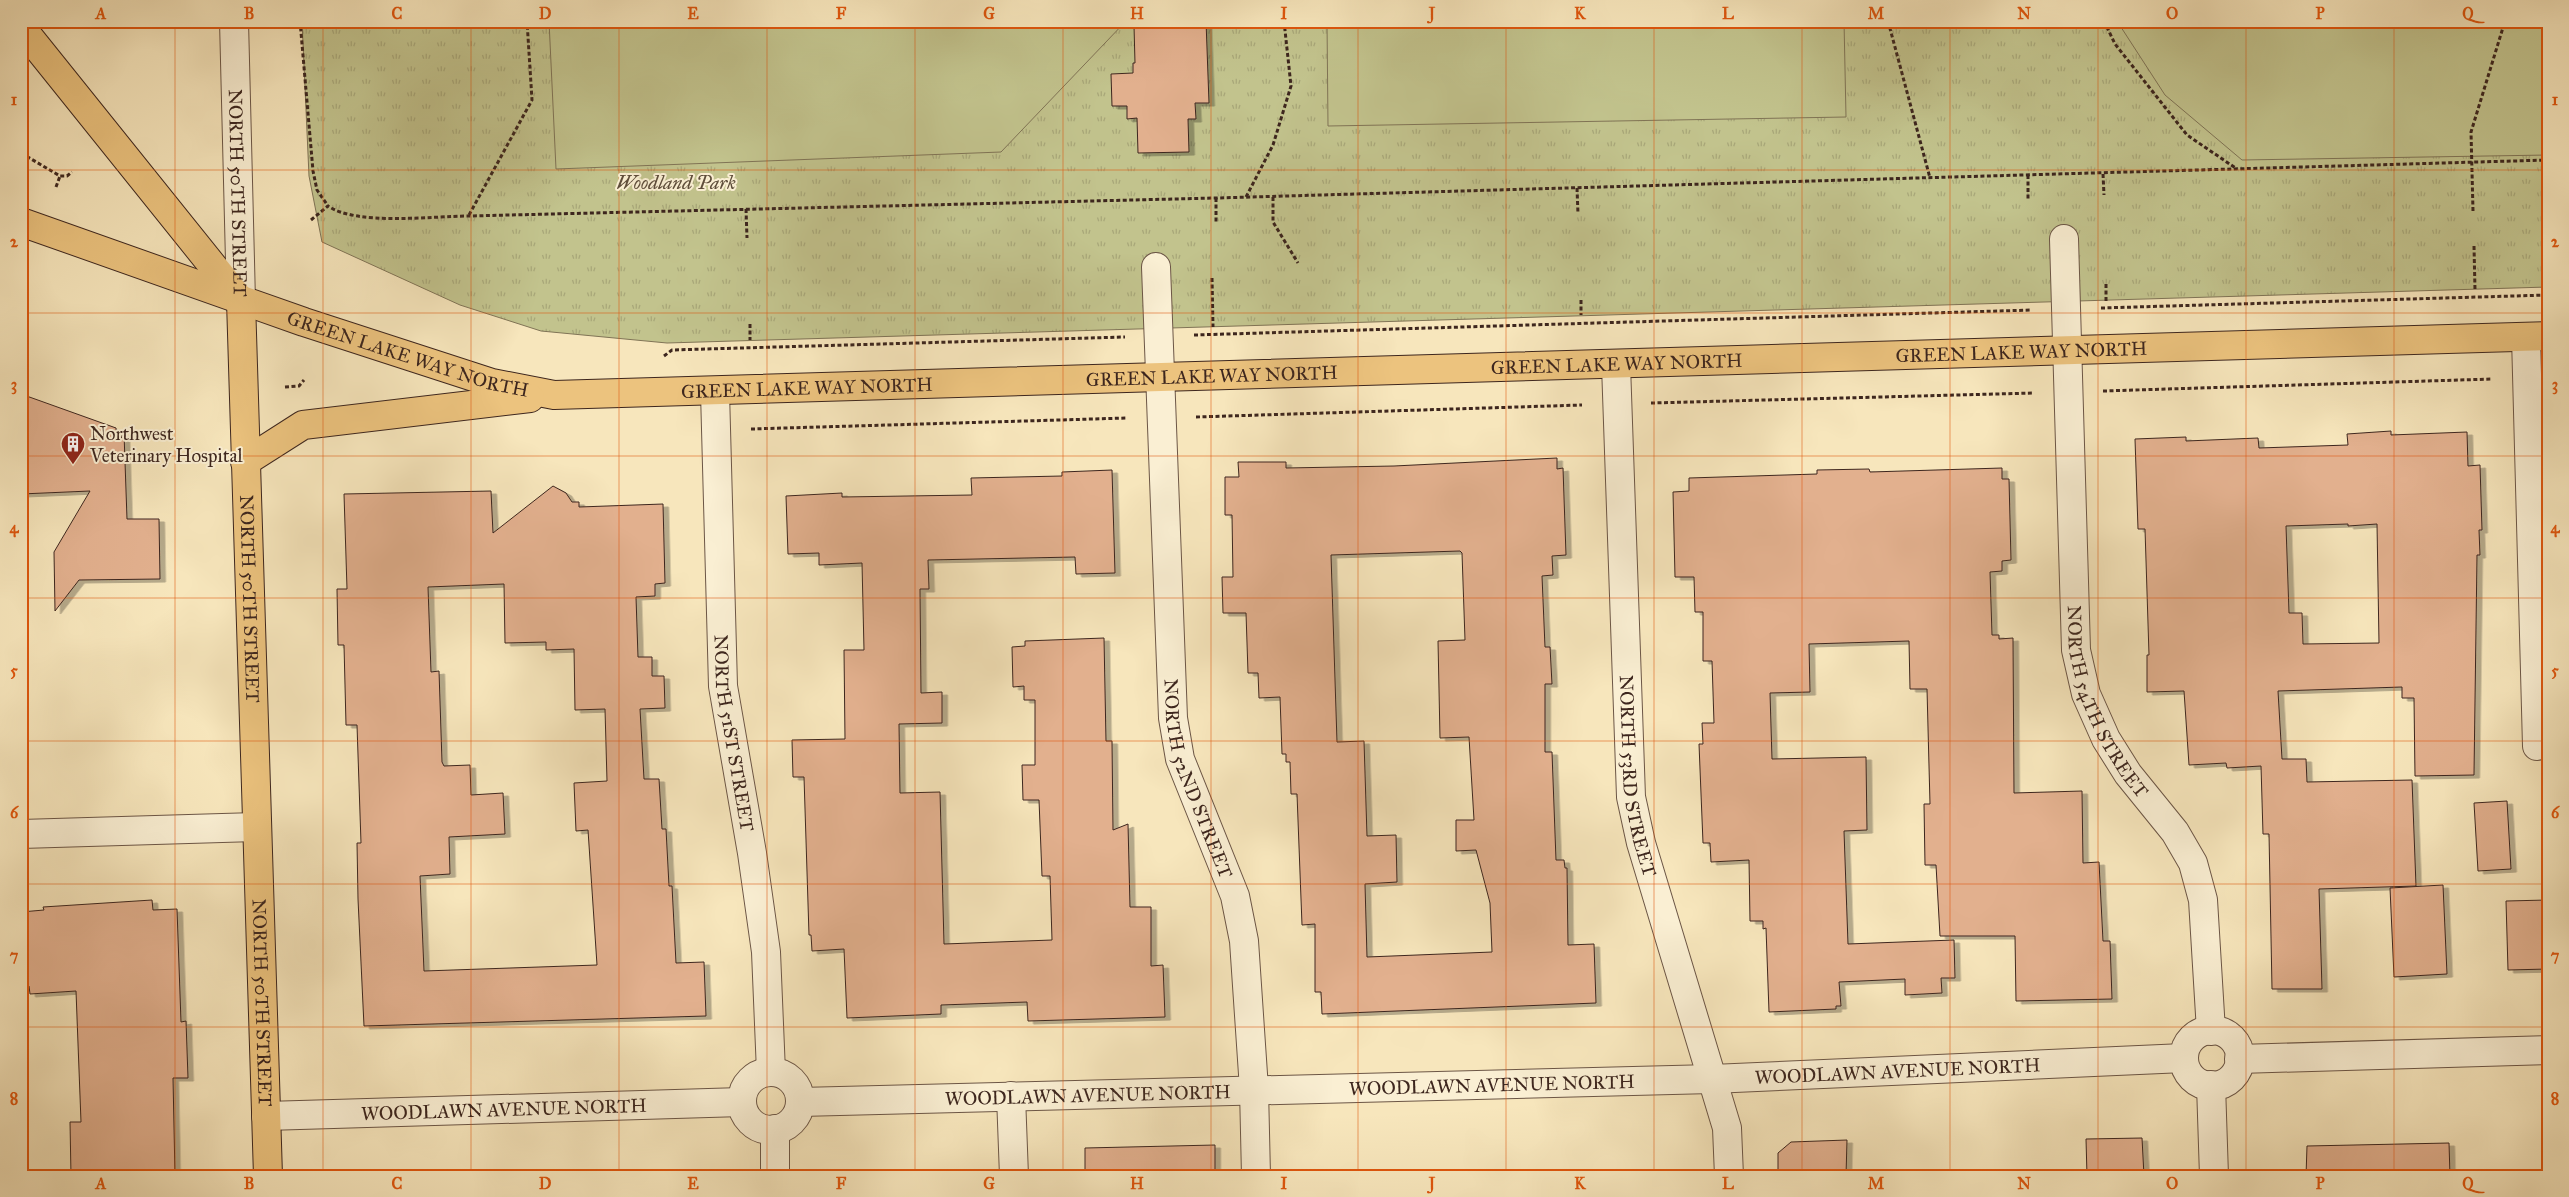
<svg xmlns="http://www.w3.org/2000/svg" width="2569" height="1197" viewBox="0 0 2569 1197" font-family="'IM FELL Great Primer',serif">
  <defs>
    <pattern id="grass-tufts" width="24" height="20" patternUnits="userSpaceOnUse" patternTransform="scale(1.25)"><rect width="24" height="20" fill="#c2c38d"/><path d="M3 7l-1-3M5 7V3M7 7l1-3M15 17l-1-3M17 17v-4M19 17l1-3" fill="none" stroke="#a8a779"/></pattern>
    <filter id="shadow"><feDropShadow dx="5.5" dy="3" stdDeviation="0" flood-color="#0004"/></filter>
  </defs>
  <rect width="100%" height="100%" fill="#f7e6bc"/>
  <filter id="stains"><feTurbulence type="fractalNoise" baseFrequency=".004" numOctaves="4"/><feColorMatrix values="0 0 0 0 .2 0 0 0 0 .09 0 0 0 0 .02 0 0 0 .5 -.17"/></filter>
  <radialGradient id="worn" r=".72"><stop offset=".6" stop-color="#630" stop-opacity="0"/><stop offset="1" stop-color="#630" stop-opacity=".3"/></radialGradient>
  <path fill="url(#grass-tufts)" stroke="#807456" d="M 302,21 L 2548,21 L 2548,287 L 667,343 L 541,331 L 460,305 L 322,242 L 309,176 Z"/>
  <g fill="#c2c38d" stroke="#807456">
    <path d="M 549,21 L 1126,21 L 1001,152 L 556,169 Z"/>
    <path d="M 1327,21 L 1844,21 L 1846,117 L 1328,126 Z"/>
    <path d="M 2117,21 L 2548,21 L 2548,155 L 2242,160 L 2165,95 Z"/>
  </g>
  <g fill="#e2b08e" stroke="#3d261e" fill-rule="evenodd" filter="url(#shadow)">
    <path d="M 1160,21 L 1206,21 L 1209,103 L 1195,103 L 1196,119 L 1188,119 L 1189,152 L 1138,153 L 1137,118 L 1127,119 L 1127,106 L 1112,106 L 1111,74 L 1133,73 L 1133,63 L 1135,63 L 1134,26 L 1160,25 Z"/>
    <path d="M 21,394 L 116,428 L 117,440 L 120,440 L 124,433 L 127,519 L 159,519 L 160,579 L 79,580 L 55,611 L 54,552 L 90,491 L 21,494 Z"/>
    <path d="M 2391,431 L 2391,435 L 2467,432 L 2468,466 L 2480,465 L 2482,530 L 2479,530 L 2480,555 L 2477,555 L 2474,775 L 2415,776 L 2414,698 L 2402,698 L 2402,687 L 2278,691 L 2282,759 L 2306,759 L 2307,782 L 2412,780 L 2416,886 L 2319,889 L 2322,989 L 2272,989 L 2269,834 L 2263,834 L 2261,766 L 2227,768 L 2226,763 L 2189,765 L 2184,691 L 2147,692 L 2147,655 L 2149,655 L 2145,529 L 2138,529 L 2135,439 L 2186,437 L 2186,441 L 2258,438 L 2259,448 L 2348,445 L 2347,434 ZM 2348,524 L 2348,526 L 2377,524 L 2379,643 L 2303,644 L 2302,613 L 2289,613 L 2286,526 Z"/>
    <path d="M 1557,458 L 1557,469 L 1563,468 L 1566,555 L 1552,556 L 1553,575 L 1542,576 L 1545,647 L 1550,647 L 1552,684 L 1545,684 L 1545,752 L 1552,752 L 1556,860 L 1564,860 L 1565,868 L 1567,868 L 1568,945 L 1594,944 L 1596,1003 L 1322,1014 L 1321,992 L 1315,992 L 1315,924 L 1302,925 L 1297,794 L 1291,794 L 1290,762 L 1286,762 L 1286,754 L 1282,754 L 1280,697 L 1259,698 L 1258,673 L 1248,673 L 1246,613 L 1223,613 L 1222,577 L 1233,577 L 1232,515 L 1225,515 L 1225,477 L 1239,477 L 1238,462 L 1286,462 L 1286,468 L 1394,466 ZM 1460,551 L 1462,553 L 1465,640 L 1438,641 L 1440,738 L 1469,737 L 1474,820 L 1456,820 L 1456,851 L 1476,850 L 1490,903 L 1492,952 L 1367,957 L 1365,884 L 1397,882 L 1396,835 L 1367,836 L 1364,741 L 1337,742 L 1331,555 Z"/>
    <path d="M 2002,468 L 2002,479 L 2009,479 L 2011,560 L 2002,561 L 2002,571 L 1990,572 L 1992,635 L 1999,635 L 1999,639 L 2013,638 L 2014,793 L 2082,791 L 2083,863 L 2099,862 L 2103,941 L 2110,941 L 2112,999 L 2016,1001 L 2015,936 L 1940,936 L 1936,865 L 1925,865 L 1924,804 L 1930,804 L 1927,689 L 1910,689 L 1909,641 L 1809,644 L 1810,692 L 1770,693 L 1772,759 L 1866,757 L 1867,830 L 1844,831 L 1848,944 L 1954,940 L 1955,978 L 1941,978 L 1942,993 L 1905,995 L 1905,979 L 1839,982 L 1841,1006 L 1836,1006 L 1836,1009 L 1769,1012 L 1766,928 L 1763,929 L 1763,921 L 1750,921 L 1749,860 L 1711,862 L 1710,843 L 1703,843 L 1699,744 L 1703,744 L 1702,723 L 1714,723 L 1712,661 L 1703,661 L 1703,612 L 1695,612 L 1694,577 L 1675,577 L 1673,492 L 1689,491 L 1689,478 L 1817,474 L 1817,470 L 1869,469 L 1870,472 Z"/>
    <path d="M 1112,470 L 1115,573 L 1076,574 L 1075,557 L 928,560 L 929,589 L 920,589 L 921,693 L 942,692 L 942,723 L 899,724 L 900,793 L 940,792 L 944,944 L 1052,940 L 1050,876 L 1042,876 L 1039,800 L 1023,800 L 1022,765 L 1035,765 L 1035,700 L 1024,700 L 1024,686 L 1013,687 L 1012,647 L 1025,646 L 1025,641 L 1104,638 L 1106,741 L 1112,741 L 1113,830 L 1128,824 L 1130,907 L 1151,907 L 1151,966 L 1163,965 L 1165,1017 L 1028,1021 L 1027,1002 L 941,1005 L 941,1014 L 847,1018 L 844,949 L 812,951 L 811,935 L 809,935 L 804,777 L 793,777 L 792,740 L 845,739 L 844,650 L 864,650 L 862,563 L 819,565 L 819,553 L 788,554 L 786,496 L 842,493 L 842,497 L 972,495 L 971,478 L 1062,476 L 1062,472 Z"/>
    <path d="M 553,486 L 566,493 L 572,502 L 579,502 L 579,507 L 663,504 L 665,583 L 655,584 L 655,596 L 636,597 L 638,657 L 652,657 L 652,676 L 664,676 L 665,708 L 640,709 L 644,779 L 659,779 L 662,829 L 666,829 L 669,886 L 672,886 L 676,963 L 704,962 L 706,1016 L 364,1026 L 358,899 L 357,843 L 361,843 L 357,725 L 346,725 L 344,645 L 338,645 L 337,589 L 347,589 L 344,494 L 491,491 L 493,533 ZM 504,584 L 505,643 L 546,642 L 546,650 L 574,649 L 575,710 L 605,709 L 607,781 L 574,783 L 576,831 L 588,830 L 597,965 L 424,971 L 420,876 L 450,874 L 449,837 L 505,834 L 503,793 L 471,795 L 470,765 L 444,766 L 442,762 L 439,671 L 431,672 L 428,587 Z"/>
    <path d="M 2507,801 L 2511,869 L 2478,871 L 2474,803 Z"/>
    <path d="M 2443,885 L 2447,974 L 2394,977 L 2390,888 Z"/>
    <path d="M 152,900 L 153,910 L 177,909 L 181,1022 L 186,1021 L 188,1078 L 173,1078 L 175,1176 L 71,1176 L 70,1122 L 81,1122 L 76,991 L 30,994 L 29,986 L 21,986 L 21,912 L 44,910 L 43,907 Z"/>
    <path d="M 2548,900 L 2548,969 L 2508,970 L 2506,901 Z"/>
    <path d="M 2142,1138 L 2144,1176 L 2087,1176 L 2086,1139 Z"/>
    <path d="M 1847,1140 L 1846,1176 L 1778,1176 L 1778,1153 L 1791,1142 Z"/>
    <path d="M 2449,1143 L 2450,1176 L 2306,1176 L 2307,1146 Z"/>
    <path d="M 1215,1145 L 1215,1176 L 1085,1176 L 1085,1148 Z"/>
  </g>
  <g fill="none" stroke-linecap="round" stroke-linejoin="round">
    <defs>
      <g id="minor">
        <path id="s1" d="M 234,21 L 241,301"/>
        <path id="s2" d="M 2064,239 L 2076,650 L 2086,694 L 2106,739 L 2128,774 L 2175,832 L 2193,863 L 2203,900 L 2211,1031"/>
        <path id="s3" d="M 1156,267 L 1173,718 L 1180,759 L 1235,896 L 1244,941 L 1254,1089 L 1256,1176"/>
        <path d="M 2526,337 L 2537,746"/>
        <path id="s4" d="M 1616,365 L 1631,797 L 1641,843 L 1727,1128 L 1729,1176"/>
        <path id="s5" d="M 715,392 L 723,686 L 752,853 L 766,952 L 771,1072"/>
        <path d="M 21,834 L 256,827"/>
        <circle cx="2212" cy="1058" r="28"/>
        <path d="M 2239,1059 L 2548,1050"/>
        <circle cx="771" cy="1101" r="29"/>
        <path d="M 2211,1085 L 2214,1176"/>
        <path d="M 1011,1096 L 1014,1176"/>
        <path id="s6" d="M 800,1102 L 1712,1079 L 2184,1058"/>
        <path id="s7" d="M 266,1116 L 742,1102"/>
        <path d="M 775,1129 L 775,1176"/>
      </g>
      <g id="major">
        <path d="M 21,27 L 241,301"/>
        <path id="s8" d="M 21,222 L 304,322 L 492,383 L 554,395 L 2548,336"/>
        <path id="s9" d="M 241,301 L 268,1176"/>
        <path d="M 245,462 L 303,425 L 530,398"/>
      </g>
    </defs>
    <use href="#minor" stroke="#6c5646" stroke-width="30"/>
    <use href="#major" stroke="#3d261e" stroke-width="30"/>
    <g stroke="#3d261e" stroke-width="3" stroke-dasharray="4 2.5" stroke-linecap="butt">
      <path d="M 300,21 L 313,171 L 317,190 L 328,206"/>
      <path d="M 1888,21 L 1930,178"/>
      <path d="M 2104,21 L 2115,44 L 2187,135 L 2237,169"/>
      <path d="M 21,153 L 60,176 L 67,176 L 72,172"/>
      <path d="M 2103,174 L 2104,195"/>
      <path d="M 2028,175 L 2028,200"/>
      <path d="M 56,187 L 60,176"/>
      <path d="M 1577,188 L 1578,214"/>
      <path d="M 1246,197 L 1273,145 L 1291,86 L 1284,21"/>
      <path d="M 1273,197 L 1273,222 L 1298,263"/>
      <path d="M 1216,198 L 1216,222"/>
      <path d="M 746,209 L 747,238"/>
      <path d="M 2473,211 L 2471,132 L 2505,21"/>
      <path d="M 469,215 L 532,100 L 527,21"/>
      <path d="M 311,220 L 328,206 C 357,226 433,216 469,216 L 1216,198 L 2548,160"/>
      <path d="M 2474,246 L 2475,290"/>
      <path d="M 1212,278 L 1213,327"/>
      <path d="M 2106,284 L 2106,301"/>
      <path d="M 1581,300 L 1581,315"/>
      <path d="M 2101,308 L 2548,295"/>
      <path d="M 750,324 L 750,340"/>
      <path d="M 1194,335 L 2032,310"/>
      <path d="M 664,356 L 672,350 L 1125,337"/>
      <path d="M 285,387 L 299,386 L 304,380"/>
      <path d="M 2103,391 L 2492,379"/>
      <path d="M 1651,403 L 2034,393"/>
      <path d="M 1196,417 L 1582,405"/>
      <path d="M 751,429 L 1127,418"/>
    </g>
    <use href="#minor" stroke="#faefd3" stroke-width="28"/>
    <use href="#major" stroke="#ecc37e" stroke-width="28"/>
  </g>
  <path fill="none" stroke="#df560d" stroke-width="1" stroke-opacity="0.55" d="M 175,21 L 175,1176M 323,21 L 323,1176M 471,21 L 471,1176M 619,21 L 619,1176M 767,21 L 767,1176M 915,21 L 915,1176M 1063,21 L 1063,1176M 1211,21 L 1211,1176M 1358,21 L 1358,1176M 1506,21 L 1506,1176M 1654,21 L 1654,1176M 1802,21 L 1802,1176M 1950,21 L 1950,1176M 2098,21 L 2098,1176M 2246,21 L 2246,1176M 2394,21 L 2394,1176M 21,170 L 2548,170M 21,313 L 2548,313M 21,456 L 2548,456M 21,598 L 2548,598M 21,741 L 2548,741M 21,884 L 2548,884M 21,1027 L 2548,1027"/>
  <defs>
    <symbol id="building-pin" viewBox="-11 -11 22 30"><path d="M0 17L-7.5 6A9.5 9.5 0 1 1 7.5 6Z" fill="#8f2418" stroke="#faefd3"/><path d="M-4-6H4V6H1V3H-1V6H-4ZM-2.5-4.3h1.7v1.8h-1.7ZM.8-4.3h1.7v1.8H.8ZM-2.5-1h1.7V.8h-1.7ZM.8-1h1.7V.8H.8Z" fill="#fff"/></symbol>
  </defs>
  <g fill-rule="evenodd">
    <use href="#building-pin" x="59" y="430" width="28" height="38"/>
  </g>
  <g text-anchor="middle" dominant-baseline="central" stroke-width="4" stroke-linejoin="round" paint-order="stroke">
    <g font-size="19" font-style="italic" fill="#5e4d3a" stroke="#faefd3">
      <text x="676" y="182">Woodland Park</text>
    </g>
    <g font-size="19" fill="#3d261e" stroke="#faefd3">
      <text stroke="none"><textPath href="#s1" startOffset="172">NORTH 50TH STREET</textPath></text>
      <text stroke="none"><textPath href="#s8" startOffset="409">GREEN LAKE WAY NORTH</textPath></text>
      <text stroke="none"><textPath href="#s8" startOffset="2029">GREEN LAKE WAY NORTH</textPath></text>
      <text stroke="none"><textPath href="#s8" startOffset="1624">GREEN LAKE WAY NORTH</textPath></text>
      <text stroke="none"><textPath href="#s8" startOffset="1219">GREEN LAKE WAY NORTH</textPath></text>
      <text stroke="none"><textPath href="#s8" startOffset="814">GREEN LAKE WAY NORTH</textPath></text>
      <text stroke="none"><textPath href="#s9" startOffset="298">NORTH 50TH STREET</textPath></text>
      <text stroke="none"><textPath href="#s2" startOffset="470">NORTH 54TH STREET</textPath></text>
      <text stroke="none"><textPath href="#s5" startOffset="342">NORTH 51ST STREET</textPath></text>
      <text stroke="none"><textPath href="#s4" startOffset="412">NORTH 53RD STREET</textPath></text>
      <text stroke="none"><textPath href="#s3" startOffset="516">NORTH 52ND STREET</textPath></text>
      <text stroke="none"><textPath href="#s9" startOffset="702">NORTH 50TH STREET</textPath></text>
      <text stroke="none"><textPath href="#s6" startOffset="1098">WOODLAWN AVENUE NORTH</textPath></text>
      <text stroke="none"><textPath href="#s6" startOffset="692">WOODLAWN AVENUE NORTH</textPath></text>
      <text stroke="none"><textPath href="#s6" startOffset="288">WOODLAWN AVENUE NORTH</textPath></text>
      <text stroke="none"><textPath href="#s7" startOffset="238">WOODLAWN AVENUE NORTH</textPath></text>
    </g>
    <g font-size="19" fill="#3d261e" stroke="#faefd3" text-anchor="start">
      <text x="90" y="433">Northwest<tspan x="90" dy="22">Veterinary Hospital</tspan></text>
    </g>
  </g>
  <rect width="2569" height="1197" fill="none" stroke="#f7e6bc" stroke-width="55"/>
  <rect x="28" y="28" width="2514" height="1142" fill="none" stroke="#df560d" stroke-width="2"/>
  <g font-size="16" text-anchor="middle" font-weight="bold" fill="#df560d">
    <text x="101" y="19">A</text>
    <text x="249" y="19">B</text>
    <text x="397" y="19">C</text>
    <text x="545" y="19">D</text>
    <text x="693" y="19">E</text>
    <text x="841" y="19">F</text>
    <text x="989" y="19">G</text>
    <text x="1137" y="19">H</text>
    <text x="1284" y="19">I</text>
    <text x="1432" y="19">J</text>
    <text x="1580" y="19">K</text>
    <text x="1728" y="19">L</text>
    <text x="1876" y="19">M</text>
    <text x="2024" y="19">N</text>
    <text x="2172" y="19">O</text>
    <text x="2320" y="19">P</text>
    <text x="2468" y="19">Q</text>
    <text x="14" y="105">1</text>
    <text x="2555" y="105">1</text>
    <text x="14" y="247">2</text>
    <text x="2555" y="247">2</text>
    <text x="14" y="390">3</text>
    <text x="2555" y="390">3</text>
    <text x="14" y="533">4</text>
    <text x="2555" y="533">4</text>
    <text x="14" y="676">5</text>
    <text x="2555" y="676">5</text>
    <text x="14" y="818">6</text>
    <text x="2555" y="818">6</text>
    <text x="14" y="961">7</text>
    <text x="2555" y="961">7</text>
    <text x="14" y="1104">8</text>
    <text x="2555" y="1104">8</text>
    <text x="101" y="1189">A</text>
    <text x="249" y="1189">B</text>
    <text x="397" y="1189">C</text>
    <text x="545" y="1189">D</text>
    <text x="693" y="1189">E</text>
    <text x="841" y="1189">F</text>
    <text x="989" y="1189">G</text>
    <text x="1137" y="1189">H</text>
    <text x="1284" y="1189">I</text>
    <text x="1432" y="1189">J</text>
    <text x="1580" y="1189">K</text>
    <text x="1728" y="1189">L</text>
    <text x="1876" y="1189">M</text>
    <text x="2024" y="1189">N</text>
    <text x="2172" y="1189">O</text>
    <text x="2320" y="1189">P</text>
    <text x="2468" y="1189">Q</text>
  </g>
  <rect width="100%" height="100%" filter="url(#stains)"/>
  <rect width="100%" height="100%" fill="url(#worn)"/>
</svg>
